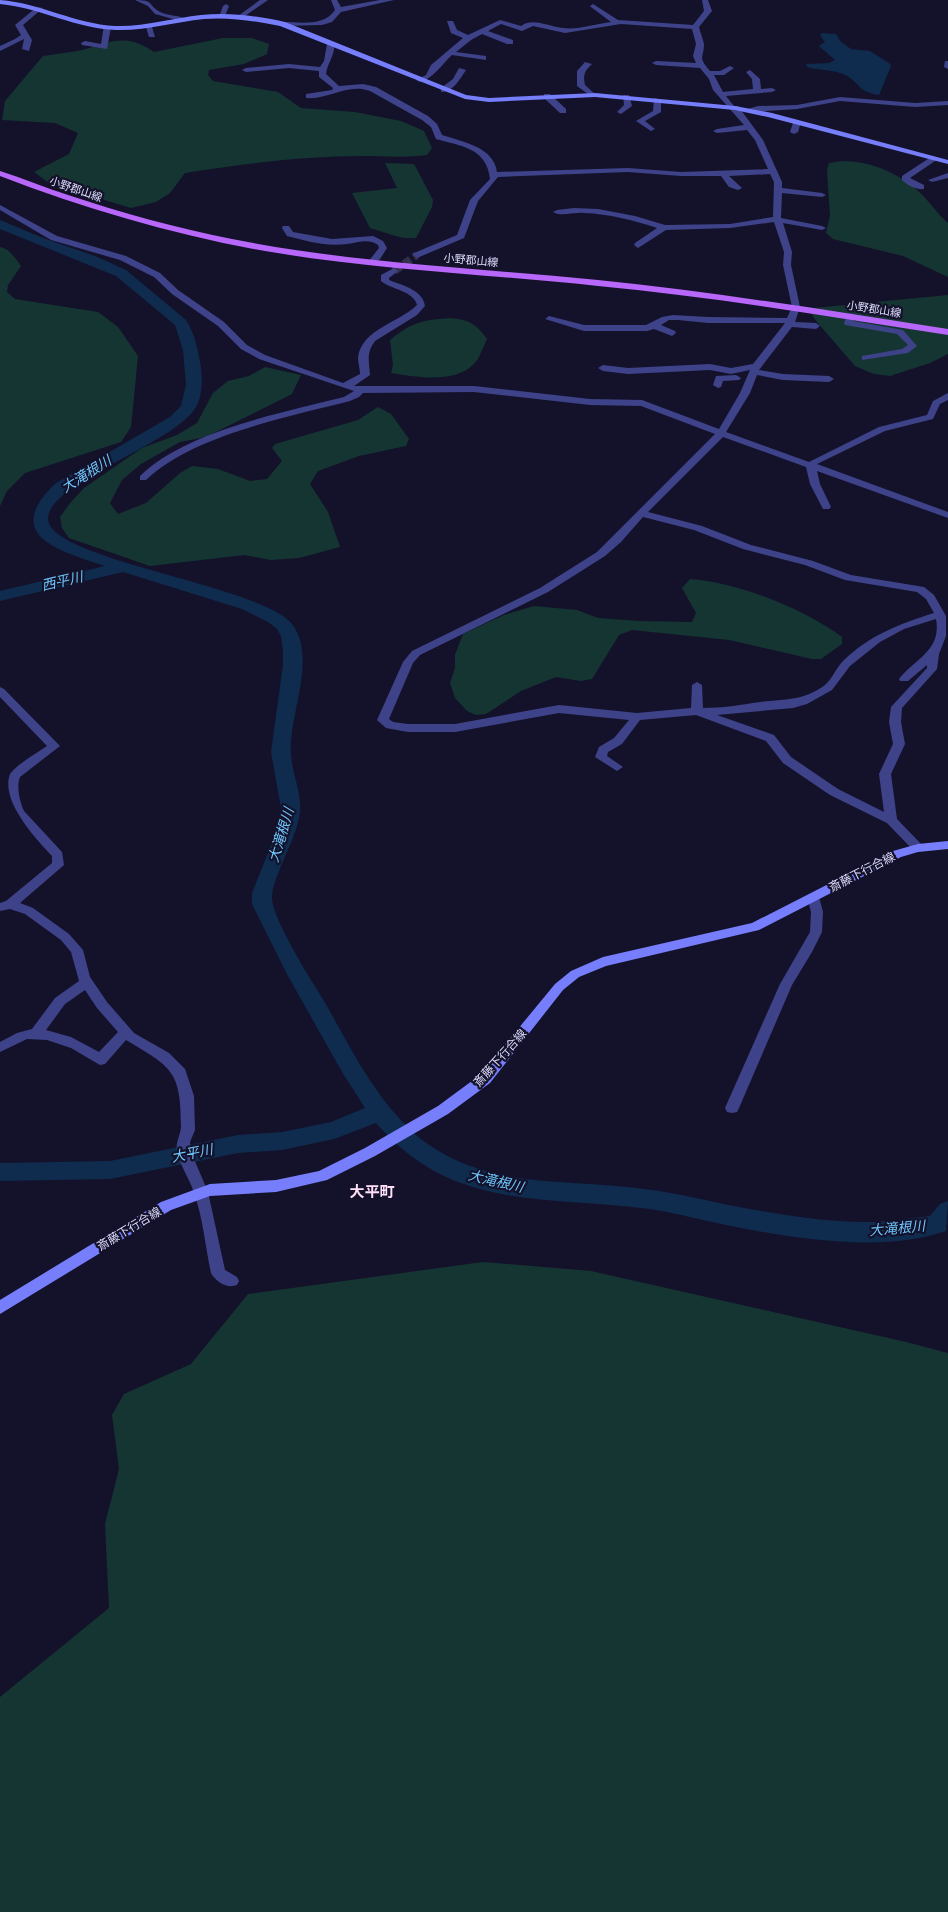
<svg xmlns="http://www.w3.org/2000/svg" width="948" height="1912" viewBox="0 0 948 1912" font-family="Helvetica,'Noto Sans JP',sans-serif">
  <rect width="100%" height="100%" fill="#14122b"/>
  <g fill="#153532">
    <path d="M 223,38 L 252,38 L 269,44 L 267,54 L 244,64 L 209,70 L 208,75 L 213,81 L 278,92 L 301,108 L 355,112 L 401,121 L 424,131 L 432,148 L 427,155 C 405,158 384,156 362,156 C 303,156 243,164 185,173 L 170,193 L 156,202 L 131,208 L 49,183 L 34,172 L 69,154 L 78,133 L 55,123 L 2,120 L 5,101 L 43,56 C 54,54 66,53 78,51 C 109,44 123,31 154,52 Z"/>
    <path d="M 841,161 C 869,161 894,171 916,189 C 928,199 936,213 948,223 L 948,277 L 903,256 L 833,239 L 826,233 L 830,216 L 827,170 L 829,163 Z"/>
    <path d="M 385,163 L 414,164 L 433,200 L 432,207 L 416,238 C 401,240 385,232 370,228 L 352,193 L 397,188 Z"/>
    <path d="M 0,247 C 10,249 15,258 21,266 L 8,285 L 7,292 L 15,299 L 98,312 L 118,327 L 138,356 L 131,427 L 121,442 L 25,473 L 7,491 L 0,506 Z"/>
    <path d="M 948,295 L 948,354 L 930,363 L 890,376 L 874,374 L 855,366 L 817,322 L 810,312 L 814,308 Z"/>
    <path d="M 451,318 C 470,320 476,324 487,339 C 483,347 480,358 474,364 C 454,384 416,377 391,373 L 393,365 L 390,340 C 412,322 423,320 451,318 Z"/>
    <path d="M 265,367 L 301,375 L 292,394 L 206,437 L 180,442 L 141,464 L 122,480 L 110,503 L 118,514 L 146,503 L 180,473 L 192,466 L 218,469 L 250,481 L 267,479 L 282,461 L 272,448 L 275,444 L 358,420 L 378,407 L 391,414 L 409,439 L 406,446 L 359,456 L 318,471 L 310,484 L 328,512 L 340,547 L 299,558 L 271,560 L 244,555 L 150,566 L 69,538 L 62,528 L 60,517 L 71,502 L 84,488 L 142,448 L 177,435 L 197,423 L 213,393 L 228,381 L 249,376 Z"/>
    <path d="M 690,579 C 737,582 805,609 842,637 L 842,644 L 821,659 L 812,659 L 729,640 L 632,630 L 619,635 L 592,679 L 581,681 L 556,677 L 521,691 L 486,714 L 476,715 L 467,711 L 455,698 L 450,683 L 455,668 L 455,655 L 463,634 L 504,615 L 534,606 L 577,610 L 598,618 L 639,621 L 692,622 L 696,613 L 682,588 Z"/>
    <path d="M 483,1262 L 591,1271 L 906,1342 L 948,1353 L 948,1912 L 0,1912 L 0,1697 L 109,1608 L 105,1524 L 119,1469 L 112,1415 L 124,1394 L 191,1364 L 248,1294 Z"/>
  </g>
  <path fill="#0f2b4e" d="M 822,33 L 836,34 L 841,42 L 851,49 L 870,51 L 890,64 L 891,66 L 879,95 C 860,92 862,87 849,77 C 839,70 821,70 810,68 L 806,66 L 807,64 L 829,63 L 835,60 L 819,46 L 825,42 L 820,35 Z"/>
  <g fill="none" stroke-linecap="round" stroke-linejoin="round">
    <path fill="#0f2b4e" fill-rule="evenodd" d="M 0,220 L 43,238 L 95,256 L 126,270 L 186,320 C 195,334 198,350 201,367 C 202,380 203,395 196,407 C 175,444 48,482 48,519 C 49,560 261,585 292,624 C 318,658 288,716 291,754 C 292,776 304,796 299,818 C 294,843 274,874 272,896 C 270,915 311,980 323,999 C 352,1050 380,1110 429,1145 C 493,1189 571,1179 644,1189 C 680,1193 714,1203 750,1209 C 790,1216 832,1223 873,1222 C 892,1221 911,1218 930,1216 L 940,1204 L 948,1201 L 946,1231 C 877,1255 778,1236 707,1221 C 685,1216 663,1210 641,1208 C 580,1200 519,1204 461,1183 C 427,1171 400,1150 376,1123 L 334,1139 L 282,1150 L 238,1153 L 110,1179 L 0,1181 L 0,1163 L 110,1161 L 238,1135 L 282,1132 L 331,1122 L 365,1108 L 342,1072 L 288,976 L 252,904 L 252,893 L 274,838 L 281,808 L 271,752 L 283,665 L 283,650 L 281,636 L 277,629 L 268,622 L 242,609 L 123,572 L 0,601 L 0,591 L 105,566 C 60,551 0,536 56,483 L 170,417 L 181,406 L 186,385 L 183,350 L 175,325 L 116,276 L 0,229 Z"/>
    <path stroke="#32304b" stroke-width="8" stroke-dasharray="8 4" stroke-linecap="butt" d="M 394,271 L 417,255"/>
    <g fill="#3e4289" fill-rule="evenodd">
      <path d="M 135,0 C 154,0 147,4 160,12 C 168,16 180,15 188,20 L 184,22 L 155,14 L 148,6 Z"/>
      <path d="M 260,0 L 268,0 L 242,18 L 238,18 L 238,16 Z"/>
      <path d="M 331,0 L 337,0 L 341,7 L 380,0 L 394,0 L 341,12 L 332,22 L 322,25 L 282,26 L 278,24 L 282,22 C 300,22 324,27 335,10 Z"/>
      <path d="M 702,0 L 708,0 L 712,11 L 699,27 C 700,32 703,39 704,44 C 704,59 697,56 710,71 L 720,71 L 730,66 L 734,68 L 724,75 L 714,75 L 723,92 L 753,89 L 752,79 L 746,72 L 750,70 L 760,79 L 761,89 L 772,88 L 776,90 L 772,92 L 726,96 L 734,106 L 738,106 L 763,140 L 782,182 L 782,188 L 822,193 L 826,195 L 822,197 L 782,193 L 781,218 L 822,226 L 826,228 L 822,230 L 783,223 L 792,252 L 791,265 L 800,307 L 795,322 L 816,323 L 820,326 L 816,329 L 792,327 L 759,370 L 783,374 L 829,376 L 834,379 L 829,382 L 783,380 L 757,375 L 750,393 L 726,432 L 809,462 L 879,427 L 927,415 L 933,401 L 948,393 L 948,400 L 940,404 L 933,419 L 885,431 L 817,464 L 948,512 L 948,518 L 817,471 L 820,484 L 831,507 L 829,509 L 823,509 L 810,484 L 806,467 L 723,437 L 648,512 L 702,526 L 751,545 L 813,561 L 851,575 L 924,587 L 934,595 L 946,616 L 946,636 L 939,654 L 937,669 L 902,708 L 901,722 L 905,744 L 891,774 L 897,819 L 922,845 L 924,848 L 922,851 L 914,851 L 887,823 L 830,795 L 783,763 L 766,741 L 696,715 L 640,720 L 622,744 L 608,752 L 607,756 L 623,767 L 617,771 L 595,757 L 599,747 L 614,738 L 629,720 L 559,713 L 455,732 L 408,732 L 386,728 L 377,720 L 403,662 L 412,651 L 540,588 L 597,552 L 715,434 L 641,406 L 590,405 L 474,392 L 363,393 L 359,397 L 350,401 C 288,417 193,435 146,480 L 140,480 L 140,476 C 186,431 281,413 344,397 L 354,391 L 259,359 L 241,349 L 218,326 L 172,294 L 154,277 L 120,260 L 51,240 L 0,210 L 0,205 L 57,236 L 126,256 L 160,273 L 178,290 L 224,322 L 247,345 L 265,355 L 343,383 L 360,374 C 360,369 358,363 358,358 C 361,329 399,323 417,305 C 414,291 390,289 381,281 L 381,275 L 394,268 L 398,271 L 389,278 L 389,280 C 402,285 423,290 425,306 L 417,315 L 375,341 C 366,353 369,361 370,375 L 354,386 L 474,386 L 590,399 L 642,400 L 719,429 L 740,393 L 750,370 L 731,374 L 710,370 L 628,374 L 603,371 L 598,368 L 603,365 L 628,368 L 710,364 L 731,368 L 753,364 L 785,323 L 708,323 L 678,320 L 669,320 L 661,325 L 675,331 L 676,333 L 672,336 L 654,329 L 647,331 L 584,331 L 545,319 L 549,316 L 584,325 L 646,325 L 662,317 L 673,315 L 708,317 L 787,318 L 792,307 L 783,265 L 784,252 L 774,222 L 730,228 L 666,230 L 638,248 L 634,245 L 635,243 L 657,228 C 633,220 609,214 584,213 C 574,212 560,217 553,212 L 557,210 L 574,208 L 598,209 L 635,216 L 665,225 L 730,224 L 773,217 L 774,182 L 770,174 L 729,176 L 742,188 L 738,190 L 729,187 L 721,176 L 681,176 L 628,172 L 498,177 L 478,201 L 464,238 L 417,258 L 413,255 L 414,253 L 457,235 L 470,200 L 490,179 C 487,148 461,146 436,139 L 431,127 L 422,120 L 370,91 C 346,83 330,100 306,98 L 306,94 L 332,90 L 333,88 L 319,77 L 319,71 L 289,68 L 246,72 L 242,70 L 246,68 L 289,64 L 320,67 L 324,61 L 327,44 L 334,42 C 336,55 327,63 326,74 L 339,86 L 363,84 L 376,87 L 428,116 L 437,124 L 442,135 C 463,142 494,147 497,172 L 628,168 L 681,172 L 768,169 L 755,140 L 747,130 L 717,133 L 713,131 L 717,129 L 744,125 L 713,90 L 709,79 L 700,68 L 656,65 L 652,63 L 656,61 L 696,63 L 693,56 L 696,44 L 692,29 L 621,24 L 565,33 L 533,26 L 522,31 L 501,24 L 488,31 L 513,40 L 513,44 L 507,44 L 482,34 L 471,40 L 456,52 L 486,56 L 486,60 L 452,55 C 441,65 434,78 420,82 L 416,80 L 426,75 L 431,65 L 463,38 L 451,33 L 447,21 L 453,21 L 457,30 L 468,35 L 500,20 L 521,26 C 533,17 549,27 563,28 C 577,30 596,24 611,22 L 591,7 L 590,6 L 593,4 L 618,20 L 693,25 L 704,11 ZM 643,517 L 694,530 L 743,549 L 805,565 L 845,580 L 917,592 L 926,599 L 934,613 C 899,624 870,635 843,661 C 836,668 833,678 825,685 C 804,701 784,699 760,702 C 740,705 722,708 703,708 L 702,685 L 697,682 L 692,685 L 691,708 L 637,713 L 559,705 L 455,724 L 408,724 L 393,722 L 389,719 L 413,663 L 420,655 L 548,592 L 605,556 L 621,542 ZM 936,619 C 942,651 914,659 899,679 L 900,681 L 908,681 L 927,665 L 927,668 L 891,707 L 889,722 L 893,744 L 879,774 L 884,812 L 838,789 L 791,757 L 774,735 L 717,715 L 793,708 L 807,704 L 832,690 L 850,666 L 880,642 L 904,629 Z"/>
      <path d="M 226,4 L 229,6 L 225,16 L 219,17 L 223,6 Z"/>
      <path d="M 37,7 L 43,8 L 23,25 L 32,40 L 29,51 L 22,49 L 24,39 L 0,51 L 0,46 L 15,39 L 21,35 L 15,25 Z"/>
      <path d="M 145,24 L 151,24 L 155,37 L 149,37 Z"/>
      <path d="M 104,25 L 111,27 L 107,49 L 82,45 L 81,43 L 85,41 L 101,44 Z"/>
      <path d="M 945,61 L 948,61 L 948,69 L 944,67 Z"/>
      <path d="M 585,62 L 592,64 C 584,72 583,74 585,85 L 596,95 L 592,97 L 577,86 L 577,71 Z"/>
      <path d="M 459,68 L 466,70 C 460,79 453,92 441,92 L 441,88 L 453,79 Z"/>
      <path d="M 544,94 L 550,94 L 566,109 L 566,113 L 560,113 L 544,98 Z"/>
      <path d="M 623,95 L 629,95 L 632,106 L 621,114 L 617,112 L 624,105 Z"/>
      <path d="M 840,97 L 915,103 L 948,101 L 948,105 L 915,107 L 840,101 L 797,109 L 748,112 L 744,110 L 758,106 L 797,105 Z"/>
      <path d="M 654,98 L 661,100 L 661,112 L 645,121 L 655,129 L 651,131 L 636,121 L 653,111 Z"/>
      <path d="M 794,120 L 801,122 L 798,132 L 794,134 L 790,132 Z"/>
      <path d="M 931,157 L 938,159 L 910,178 L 924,185 L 924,189 C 916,190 907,185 902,180 L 902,176 Z"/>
      <path d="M 948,173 L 948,178 L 932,182 L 928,180 Z"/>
      <path d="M 283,226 L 289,226 L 293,232 L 332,239 L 373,236 L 383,241 L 387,248 L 380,259 L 372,265 L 368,262 L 379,248 L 378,245 C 368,238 358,243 347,244 C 327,247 306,241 287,236 L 282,228 Z"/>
      <path d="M 851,313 L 855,316 L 853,321 L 903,330 L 917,346 L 908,353 L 862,360 L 862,356 L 902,349 L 908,345 L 897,334 L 845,325 L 844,323 L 848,314 Z"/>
      <path d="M 736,375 L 741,378 L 739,380 L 723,381 L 721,387 L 718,388 L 713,385 L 716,376 Z"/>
      <path d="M 0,687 L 4,689 L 60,746 L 20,777 C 16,787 20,802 24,811 L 62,852 L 64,865 L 20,903 L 33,908 L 69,934 L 83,950 L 90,977 L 107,1002 L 134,1033 L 169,1053 L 185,1069 L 194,1096 L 195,1130 L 190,1142 L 191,1152 L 208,1192 L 225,1270 L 237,1277 L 239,1281 L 237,1285 C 227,1289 216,1282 211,1273 C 205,1246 203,1216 193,1190 C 189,1178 180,1165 177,1152 C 175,1142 181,1135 181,1126 C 181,1070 171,1067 126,1040 L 105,1064 L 100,1065 L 71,1048 L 47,1040 L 27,1039 L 0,1052 L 0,1042 L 17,1033 L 32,1029 L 55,998 L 79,981 L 71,952 L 61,940 L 25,914 L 10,909 L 0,911 L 0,903 L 6,901 L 52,863 L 52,856 C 36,839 0,801 10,774 C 16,765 37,753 47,746 L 0,697 ZM 85,990 L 97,1008 L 118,1032 L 99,1052 L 71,1037 L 46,1030 L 65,1004 Z"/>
      <path d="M 813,893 L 819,897 L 823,912 L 822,932 L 812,952 L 792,985 L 739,1108 L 737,1112 L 732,1113 L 727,1112 L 725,1108 L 780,984 L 810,932 L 811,912 L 807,897 Z"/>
    </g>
    <g fill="#777efc" fill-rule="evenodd">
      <path d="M 0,0 C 40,3 75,24 115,26 C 144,27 173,18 201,15 C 229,12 258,16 285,22 L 466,95 L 489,98 L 595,93 L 735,106 L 772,113 L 948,160 L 948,164 L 768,117 L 735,110 L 595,97 L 489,102 L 465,99 L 280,26 C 255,21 230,17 204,19 C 174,22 146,31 116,30 C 77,29 41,8 0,4 Z"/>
      <path d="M 948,841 L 948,849 L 918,852 L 901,857 L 759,930 L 606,966 L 579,977 L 563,990 L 490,1083 L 448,1114 L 375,1156 L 327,1180 L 276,1192 L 210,1196 L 171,1210 L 0,1314 L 0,1300 L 161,1202 L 210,1184 L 276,1180 L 319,1171 L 365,1148 L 438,1106 L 480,1075 L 555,984 L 571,971 L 603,957 L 752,923 L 893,851 L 918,844 Z"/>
    </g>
    <path fill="#b867fb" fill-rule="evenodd" d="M 0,171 C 23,178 45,188 68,195 C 122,213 177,228 232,239 C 353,263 476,268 598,280 C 715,292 832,311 948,329 L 948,335 C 832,317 715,297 598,286 C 487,274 375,270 265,251 C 174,235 86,209 0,176 Z"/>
  </g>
  <g text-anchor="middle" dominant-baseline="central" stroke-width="4.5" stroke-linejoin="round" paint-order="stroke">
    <g font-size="11" fill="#deddfe" stroke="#14122b">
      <text transform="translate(76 189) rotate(19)">小野郡山線</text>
      <text transform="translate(471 260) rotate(5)">小野郡山線</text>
      <text transform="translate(874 309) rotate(9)">小野郡山線</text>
    </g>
    <g font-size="12" fill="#deddfe" stroke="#14122b">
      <text transform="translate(862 872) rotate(-27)">斎藤下行合線</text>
      <text transform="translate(500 1058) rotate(-48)">斎藤下行合線</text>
      <text transform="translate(129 1229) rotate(-31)">斎藤下行合線</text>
    </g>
    <g font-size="14" font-style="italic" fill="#6ec6fb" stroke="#14122b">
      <text transform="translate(86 474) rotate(-32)">大滝根川</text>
      <text transform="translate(62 581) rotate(-13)">西平川</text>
      <text transform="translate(281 835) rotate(-73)">大滝根川</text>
      <text transform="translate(192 1153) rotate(-11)">大平川</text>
      <text transform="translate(496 1181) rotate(13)">大滝根川</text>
      <text transform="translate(897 1228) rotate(-5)">大滝根川</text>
    </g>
    <g font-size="15" font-weight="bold" fill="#fedff5" stroke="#14122b">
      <text x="372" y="1191">大平町</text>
    </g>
  </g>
</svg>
